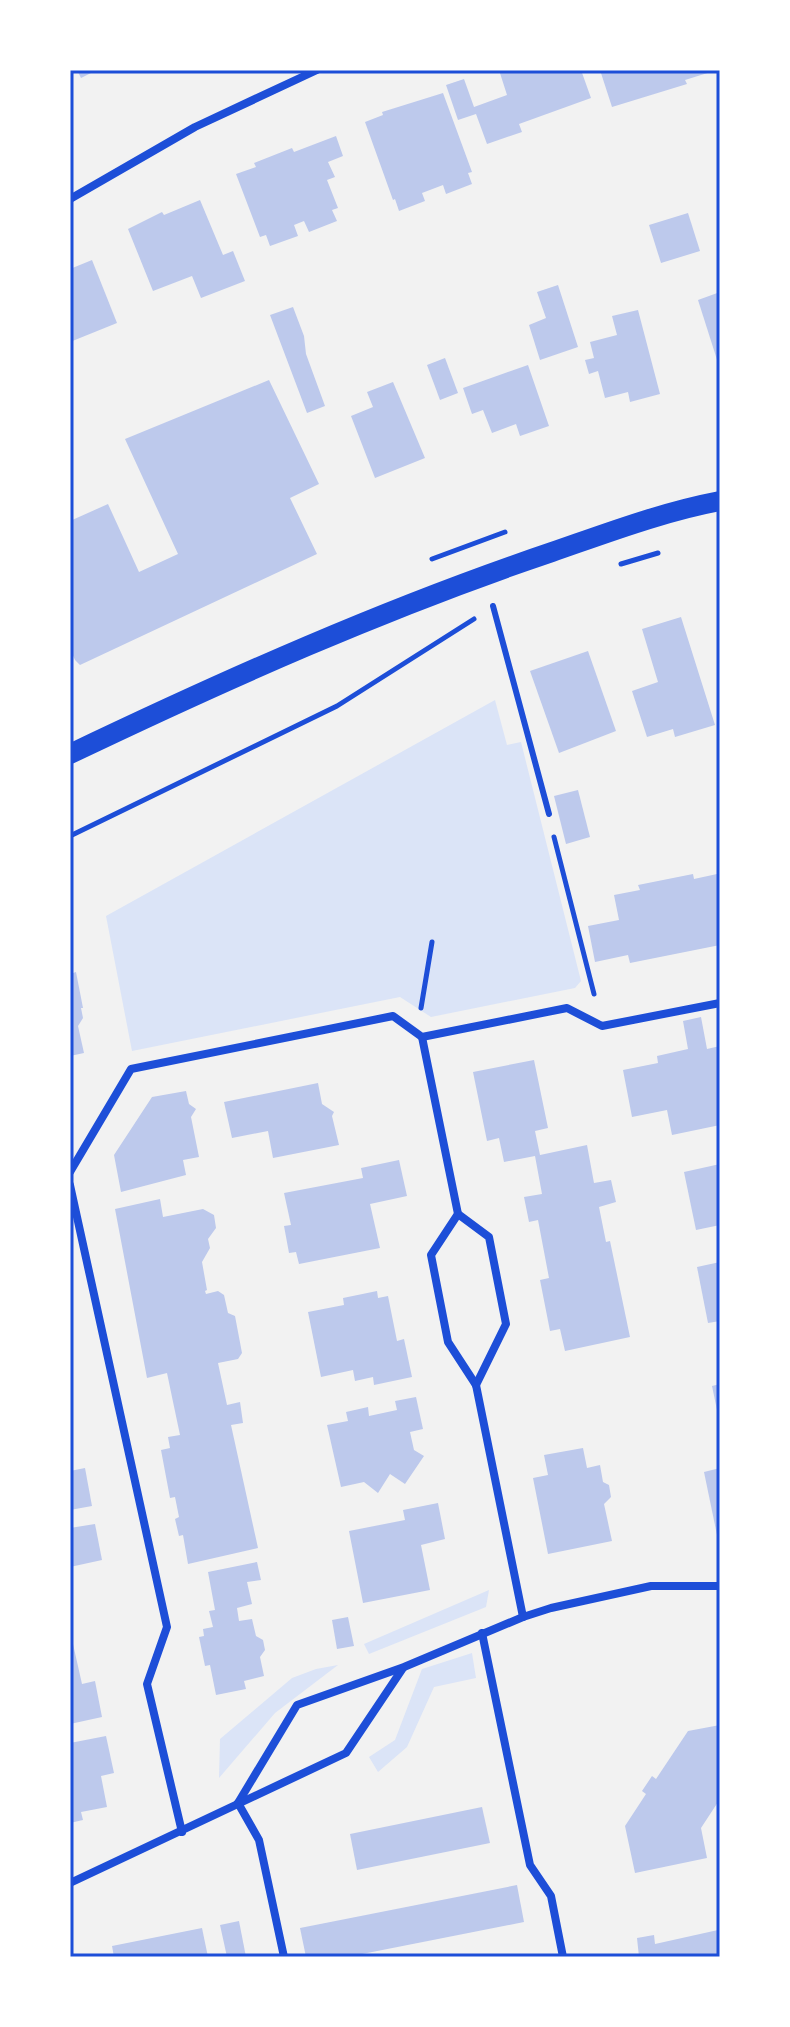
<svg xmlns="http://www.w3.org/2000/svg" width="790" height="2027" viewBox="0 0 790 2027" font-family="Ubuntu,sans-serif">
  <rect width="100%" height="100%" fill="#f2f2f2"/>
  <g fill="#dbe4f7">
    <path d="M 495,700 L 507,745 L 521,742 L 581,981 L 575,988 L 431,1017 L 400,997 L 132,1051 L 106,916 Z"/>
    <path d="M 489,1590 L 486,1607 L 369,1654 L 364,1644 Z"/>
    <path d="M 472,1653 L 476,1678 L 434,1687 L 407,1747 L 378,1772 L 369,1757 L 395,1740 L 422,1669 Z"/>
    <path d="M 338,1665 L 275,1713 L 219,1778 L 220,1739 L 292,1678 L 316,1669 Z"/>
  </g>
  <g fill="#bdc9ec">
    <path d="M 77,70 L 97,70 L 81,78 Z"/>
    <path d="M 499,70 L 581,70 L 591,98 L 519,124 L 522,132 L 487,144 L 476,114 L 458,120 L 446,85 L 464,79 L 474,107 L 507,95 Z"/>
    <path d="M 600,70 L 714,70 L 714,71 L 685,80 L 687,84 L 612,107 Z"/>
    <path d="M 443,93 L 472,172 L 468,173 L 472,184 L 446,194 L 443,185 L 422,193 L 425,201 L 399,211 L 395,199 L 393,200 L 365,122 L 383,115 L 382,112 Z"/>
    <path d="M 336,136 L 343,156 L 328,162 L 335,177 L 327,180 L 338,208 L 332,210 L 337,221 L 309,232 L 304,221 L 294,225 L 298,236 L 270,246 L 266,235 L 260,237 L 236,174 L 256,167 L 254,163 L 292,148 L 294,152 Z"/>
    <path d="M 200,200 L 223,255 L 233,251 L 245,281 L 201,298 L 192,276 L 153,291 L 128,229 L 162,212 L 164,215 Z"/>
    <path d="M 688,213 L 700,251 L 661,263 L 649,225 Z"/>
    <path d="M 92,260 L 117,323 L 70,342 L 70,269 Z"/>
    <path d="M 558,285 L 578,347 L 540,360 L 529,325 L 546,318 L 537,292 Z"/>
    <path d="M 720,292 L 720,366 L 719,366 L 698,300 Z"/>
    <path d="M 293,307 L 304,336 L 306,354 L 325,406 L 307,413 L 270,315 Z"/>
    <path d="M 638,310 L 660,394 L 630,402 L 628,392 L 605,398 L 598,371 L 589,374 L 585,360 L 594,358 L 590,342 L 617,335 L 612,316 Z"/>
    <path d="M 445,358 L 458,393 L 440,400 L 427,365 Z"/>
    <path d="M 528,365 L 549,426 L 520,436 L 516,424 L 492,433 L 483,410 L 472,414 L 463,388 Z"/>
    <path d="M 269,380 L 319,484 L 290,498 L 317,554 L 80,665 L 75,660 L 70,649 L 70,521 L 108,504 L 139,572 L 178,554 L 125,439 Z"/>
    <path d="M 393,382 L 425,458 L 375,478 L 351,416 L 373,407 L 367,392 Z"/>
    <path d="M 681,617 L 715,725 L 675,737 L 673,729 L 647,737 L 632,691 L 658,682 L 642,629 Z"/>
    <path d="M 588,651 L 616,731 L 559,753 L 530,671 Z"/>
    <path d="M 578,790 L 590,837 L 566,844 L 554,796 Z"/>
    <path d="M 693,874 L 694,879 L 717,874 L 720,887 L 720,945 L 630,963 L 628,955 L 595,962 L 588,926 L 619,920 L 614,895 L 640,890 L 638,885 Z"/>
    <path d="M 76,972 L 83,1008 L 81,1008 L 83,1018 L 78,1026 L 84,1053 L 70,1056 L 70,974 Z"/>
    <path d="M 701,1017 L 707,1049 L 720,1046 L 720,1125 L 672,1135 L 667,1110 L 632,1117 L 623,1070 L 658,1063 L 657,1056 L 688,1049 L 683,1021 Z"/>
    <path d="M 534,1060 L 548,1128 L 535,1131 L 540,1155 L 587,1145 L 594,1183 L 611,1180 L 616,1202 L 599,1207 L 606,1242 L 610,1241 L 630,1337 L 565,1351 L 560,1329 L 550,1331 L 540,1280 L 549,1278 L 538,1220 L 529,1222 L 524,1197 L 542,1194 L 535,1156 L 504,1162 L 499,1138 L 487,1141 L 473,1072 Z"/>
    <path d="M 318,1083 L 322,1104 L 334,1112 L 332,1116 L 339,1145 L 273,1158 L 268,1131 L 232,1138 L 224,1102 Z"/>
    <path d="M 186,1091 L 189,1104 L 196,1109 L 191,1117 L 199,1157 L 183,1160 L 186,1175 L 121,1192 L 114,1155 L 152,1097 Z"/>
    <path d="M 399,1160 L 407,1196 L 370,1204 L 380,1248 L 299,1264 L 296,1252 L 289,1253 L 284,1226 L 291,1225 L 284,1193 L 363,1178 L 361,1168 Z"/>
    <path d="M 720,1164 L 720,1225 L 696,1230 L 684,1172 Z"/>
    <path d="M 160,1199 L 163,1217 L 203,1209 L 214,1215 L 216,1228 L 208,1239 L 210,1248 L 202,1262 L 207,1290 L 205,1291 L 206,1294 L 218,1291 L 224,1295 L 228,1313 L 235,1316 L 242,1353 L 238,1359 L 218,1363 L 227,1405 L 240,1402 L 243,1423 L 231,1425 L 258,1548 L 188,1564 L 183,1535 L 179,1536 L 175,1519 L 179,1517 L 175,1497 L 170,1498 L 161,1450 L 170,1448 L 168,1437 L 180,1435 L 172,1397 L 167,1373 L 147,1378 L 115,1209 Z"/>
    <path d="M 720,1262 L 720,1321 L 708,1323 L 697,1267 Z"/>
    <path d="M 377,1291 L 378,1298 L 388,1296 L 397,1341 L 404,1339 L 412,1377 L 374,1385 L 373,1377 L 355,1381 L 353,1370 L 321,1377 L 308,1312 L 344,1305 L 343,1298 Z"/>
    <path d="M 720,1384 L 720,1409 L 717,1410 L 712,1386 Z"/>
    <path d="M 416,1397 L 423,1429 L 410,1432 L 414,1450 L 424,1456 L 405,1484 L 390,1474 L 378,1493 L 364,1482 L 341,1487 L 327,1425 L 348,1421 L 346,1412 L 368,1407 L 369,1416 L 397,1410 L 395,1401 Z"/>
    <path d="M 583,1448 L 587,1468 L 600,1465 L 603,1482 L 609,1485 L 611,1497 L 604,1504 L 612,1541 L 548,1554 L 533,1478 L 548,1475 L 544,1455 Z"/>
    <path d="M 85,1468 L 92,1506 L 70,1510 L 70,1471 Z"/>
    <path d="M 720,1468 L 720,1534 L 717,1535 L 704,1472 Z"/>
    <path d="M 438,1503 L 445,1539 L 421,1545 L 430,1590 L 363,1603 L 349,1531 L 405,1520 L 403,1510 Z"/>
    <path d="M 95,1524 L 102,1560 L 70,1567 L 70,1528 Z"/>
    <path d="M 257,1562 L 261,1580 L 247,1582 L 252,1604 L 237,1608 L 239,1621 L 252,1619 L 256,1636 L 263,1640 L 265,1650 L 260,1657 L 264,1676 L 244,1681 L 246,1689 L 216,1695 L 210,1665 L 205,1666 L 199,1637 L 204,1636 L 203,1629 L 213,1627 L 209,1611 L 215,1610 L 208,1572 Z"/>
    <path d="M 348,1617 L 354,1646 L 337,1649 L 332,1620 Z"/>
    <path d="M 73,1644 L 82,1684 L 95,1681 L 102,1717 L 70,1724 L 70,1645 Z"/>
    <path d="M 720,1725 L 720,1799 L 701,1828 L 707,1858 L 635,1873 L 625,1826 L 646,1794 L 642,1791 L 652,1776 L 656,1779 L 688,1731 Z"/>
    <path d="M 106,1736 L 114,1773 L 101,1776 L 107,1807 L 81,1812 L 83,1820 L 70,1823 L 70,1743 Z"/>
    <path d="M 482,1807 L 490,1843 L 357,1870 L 350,1834 Z"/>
    <path d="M 517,1885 L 524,1922 L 347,1957 L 306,1957 L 300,1928 Z"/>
    <path d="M 239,1921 L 246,1957 L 227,1957 L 220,1925 Z"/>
    <path d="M 202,1928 L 208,1957 L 114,1957 L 112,1946 Z"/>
    <path d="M 718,1930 L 720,1957 L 639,1957 L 637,1938 L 654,1935 L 655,1944 Z"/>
  </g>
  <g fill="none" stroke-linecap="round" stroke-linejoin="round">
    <g stroke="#1d4ed8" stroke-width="5">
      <path d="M 432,559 L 505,532"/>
      <path d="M 621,564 L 658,553"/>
      <path d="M 70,836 L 337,706 L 474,619"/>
      <path d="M 554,837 L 594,994"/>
      <path d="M 421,1008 L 432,942"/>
    </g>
    <path stroke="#1d4ed8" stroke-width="6" d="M 493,606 L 549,814"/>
    <g stroke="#1d4ed8" stroke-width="8">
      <path d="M 70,199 L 195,127 L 317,70"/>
      <path d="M 422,1037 L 458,1214 L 431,1255 L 448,1342 L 476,1385 L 523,1617"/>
      <path d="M 70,1172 L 131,1069 L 393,1016 L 422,1037 L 567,1008 L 602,1026 L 720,1003"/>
      <path d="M 70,1185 L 167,1627 L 147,1684 L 182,1832"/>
      <path d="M 458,1214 L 489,1237 L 506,1324 L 476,1385"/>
      <path d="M 482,1633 L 530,1865 L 551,1896 L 563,1957"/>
      <path d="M 238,1803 L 297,1705 L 404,1667 L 523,1617 L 551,1608 L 651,1586 L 720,1586"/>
      <path d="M 238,1803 L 259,1840 L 284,1957"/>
      <path d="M 70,1883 L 346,1753 L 403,1668"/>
    </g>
    <path stroke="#1d4ed8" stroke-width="20" d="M 70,754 C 227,679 386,608 552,552 C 607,533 662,512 720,501"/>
  </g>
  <rect width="790" height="2027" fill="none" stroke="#ffffff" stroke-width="144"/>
  <rect x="72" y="72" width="646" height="1883" fill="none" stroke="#1d4ed8" stroke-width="3"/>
</svg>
